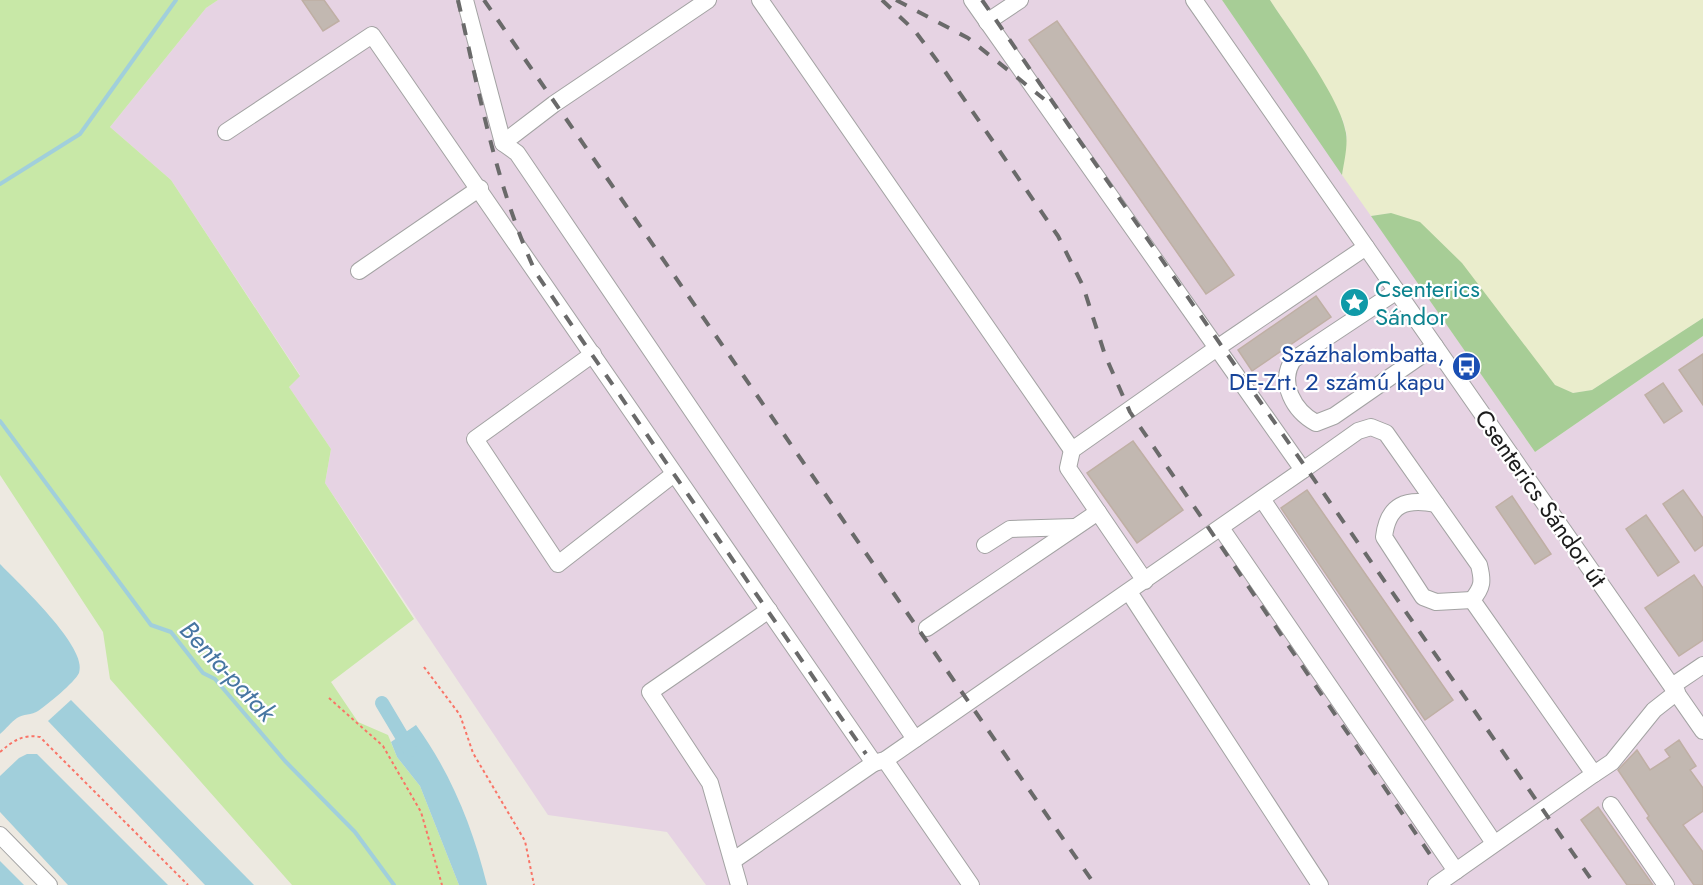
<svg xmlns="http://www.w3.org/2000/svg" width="1703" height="885" viewBox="0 0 1703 885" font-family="Jost,sans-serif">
  <rect width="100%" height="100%" fill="#ede9e1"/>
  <path fill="#e6d3e3" d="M 218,0 L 1222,0 L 1535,452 L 1703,336 L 1703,885 L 706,885 L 667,832 L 548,815 L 325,483 L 331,449 L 289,387 L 300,375 L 171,180 L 110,127 L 206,8 Z"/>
  <path fill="#eaedcc" d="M 1270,0 L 1703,0 L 1703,318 L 1592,390 L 1573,393 L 1556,386 L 1391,213 L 1371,216 L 1342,175 L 1347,135 L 1343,120 L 1310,60 Z"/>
  <path fill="#c8e8a7" d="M 0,0 L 218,0 L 206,8 L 110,127 L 171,180 L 300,376 L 289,387 L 331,449 L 325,483 L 414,619 L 331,682 L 358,722 L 388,735 L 397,757 L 420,786 L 459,885 L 292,885 L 110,679 L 103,632 L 0,475 Z"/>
  <g fill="#a7cd96">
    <path d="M 1222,0 L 1270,0 C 1290,31 1341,99 1346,133 C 1348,146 1344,162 1342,175 Z"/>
    <path d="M 1391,213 L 1420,222 L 1462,263 L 1555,385 L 1573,393 L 1592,390 L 1703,318 L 1703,336 L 1535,452 L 1371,216 Z"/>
  </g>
  <g fill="#a1cfdb">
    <path d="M 0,564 C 17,582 89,648 79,673 C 75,682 47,705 38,711 C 32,715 23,714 17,718 C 11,722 6,729 0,734 Z"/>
    <path d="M 71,700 L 254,885 L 205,885 L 48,721 Z"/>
    <path d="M 416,725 C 451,773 473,828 487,885 L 459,885 L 420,786 L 397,757 L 391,742 Z"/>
    <path d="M 27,754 L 37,754 L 168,885 L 68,885 L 0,812 L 0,776 L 19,758 Z"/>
    <path d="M 0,861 L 24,885 L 0,885 Z"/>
  </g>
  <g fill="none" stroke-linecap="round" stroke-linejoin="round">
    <g stroke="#a1cfdb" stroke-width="4">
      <path d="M 0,184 L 80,134 L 176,0"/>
      <path d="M 0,421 L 151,625 L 171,632 L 203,673 L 215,679 L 285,761 L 355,832 L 394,885"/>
    </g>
    <path stroke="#a1cfdb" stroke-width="14" d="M 382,703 L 410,750"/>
  </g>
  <g fill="#c2b8b1" stroke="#bfafa4" stroke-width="1.5">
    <path d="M 302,0 L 324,0 L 339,21 L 323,31 Z"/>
    <path d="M 1057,21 L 1234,275 L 1206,294 L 1029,40 Z"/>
    <path d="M 1316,296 L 1331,317 L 1252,371 L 1238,350 Z"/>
    <path d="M 1703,354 L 1703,405 L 1679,370 Z"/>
    <path d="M 1663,383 L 1682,411 L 1664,423 L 1645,395 Z"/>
    <path d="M 1133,441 L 1183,510 L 1137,543 L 1087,473 Z"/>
    <path d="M 1307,490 L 1453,700 L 1425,720 L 1281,508 Z"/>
    <path d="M 1683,490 L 1703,518 L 1703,545 L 1695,551 L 1663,504 Z"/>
    <path d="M 1512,496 L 1551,554 L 1535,564 L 1496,507 Z"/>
    <path d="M 1646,515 L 1679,562 L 1658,576 L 1626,529 Z"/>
    <path d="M 1694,575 L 1703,588 L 1703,640 L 1679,656 L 1645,608 Z"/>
    <path d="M 1679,740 L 1696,766 L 1690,770 L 1703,788 L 1703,811 L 1683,825 L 1703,852 L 1703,885 L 1694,885 L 1647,818 L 1649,816 L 1618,770 L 1637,750 L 1650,770 L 1670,757 L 1665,750 Z"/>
    <path d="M 1598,807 L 1653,885 L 1627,885 L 1581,820 Z"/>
  </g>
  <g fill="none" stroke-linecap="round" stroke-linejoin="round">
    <defs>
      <g id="minor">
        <path d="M 465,0 L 503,143"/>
        <path d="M 708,0 L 554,104 L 503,143 L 517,153 L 915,739"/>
        <path d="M 760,0 L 1072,450"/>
        <path d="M 972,0 L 1217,348 L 1366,247"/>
        <path d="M 1194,0 L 1703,731"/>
        <path d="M 987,22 L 1020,0"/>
        <path d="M 226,132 L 372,35 L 874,763 L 734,860"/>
        <path d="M 359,271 L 480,188"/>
        <path d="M 1397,291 L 1293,360 C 1278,383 1294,411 1316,423 L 1334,416 L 1435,346"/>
        <path d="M 593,354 L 475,439 L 558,564 L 674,474"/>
        <path d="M 1303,470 L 1358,431 L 1371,427 L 1386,433 L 1479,565 C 1483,581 1483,587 1472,600 L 1594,774 L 1436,885"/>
        <path d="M 1262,499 L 1494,843"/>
        <path d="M 1436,504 C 1406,498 1388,504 1384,537 L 1423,597 L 1436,602 L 1472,600"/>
        <path d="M 1221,528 L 1456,871"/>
        <path d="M 985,545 L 1010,529 L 1075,527"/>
        <path d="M 1129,592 L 1320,885"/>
        <path d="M 927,628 L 1098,512"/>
        <path d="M 1672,686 L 1703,665"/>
        <path d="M 885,760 L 971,885"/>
        <path d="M 874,763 L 885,760 L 1303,470 L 1217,348 L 1072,450 L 1068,468 L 1145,581"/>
        <path d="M 1594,774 L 1612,762 L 1654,710 L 1677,692"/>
        <path d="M 1611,805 L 1666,885"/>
        <path d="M 0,835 L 49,885"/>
        <path d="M 739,885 L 710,783 L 650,692 L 769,610"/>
      </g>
    </defs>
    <use href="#minor" stroke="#a3a3a3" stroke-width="18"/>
    <g stroke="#f97467" stroke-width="2" stroke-dasharray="3 3" stroke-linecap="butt">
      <path d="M 424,667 L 460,715 L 473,753 L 525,841 L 534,885"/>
      <path d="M 329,698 L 383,746 L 421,812 L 442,885"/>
      <path d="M 0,752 C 13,741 22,734 40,737 L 188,885"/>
    </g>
    <use href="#minor" stroke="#fff" stroke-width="16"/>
    <g stroke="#6a6a6a" stroke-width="4" stroke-dasharray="12 12" stroke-linecap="butt">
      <path d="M 458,0 C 479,92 496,187 536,273 L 866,754"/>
      <path d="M 484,0 L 1095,885"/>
      <path d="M 882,0 L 915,31 L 944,70 L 1058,236 L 1083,286 L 1105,355 L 1130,412 L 1431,856"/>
      <path d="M 896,0 L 968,38 L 1044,99"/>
      <path d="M 982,0 L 1595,885"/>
    </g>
  </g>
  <defs>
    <symbol id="sight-disc" viewBox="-11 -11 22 22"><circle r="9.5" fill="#0f9aa8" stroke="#fff"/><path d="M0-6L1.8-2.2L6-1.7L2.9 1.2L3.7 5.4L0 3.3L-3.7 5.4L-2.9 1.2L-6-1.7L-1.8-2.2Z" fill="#fff"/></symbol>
    <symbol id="bus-disc" viewBox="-11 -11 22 22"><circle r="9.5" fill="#1a4fb4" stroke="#fff"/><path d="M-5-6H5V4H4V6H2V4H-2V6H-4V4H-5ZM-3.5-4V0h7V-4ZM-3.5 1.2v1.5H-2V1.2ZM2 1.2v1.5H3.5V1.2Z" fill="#fff"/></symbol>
  </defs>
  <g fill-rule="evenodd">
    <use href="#sight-disc" x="1338" y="286" width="33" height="33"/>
    <use href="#bus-disc" x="1450" y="350" width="33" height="33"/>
  </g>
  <g text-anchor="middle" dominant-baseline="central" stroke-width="4.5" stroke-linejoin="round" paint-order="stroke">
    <g font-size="24" fill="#0d838f" stroke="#fff" text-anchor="start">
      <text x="1375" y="288">Csenterics<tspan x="1375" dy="28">Sándor</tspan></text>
    </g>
    <g font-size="24" fill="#164399" stroke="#fff" text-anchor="end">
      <text x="1445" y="353">Százhalombatta,<tspan x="1445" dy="28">DE-Zrt. 2 számú kapu</tspan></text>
    </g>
    <g font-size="24" fill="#1c1c1c" stroke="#fff">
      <text transform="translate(1541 498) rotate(55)">Csenterics Sándor út</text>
    </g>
    <g font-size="26" font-style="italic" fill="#4776a2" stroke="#fff">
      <text transform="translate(228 671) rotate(47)">Benta-patak</text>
    </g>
  </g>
</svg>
